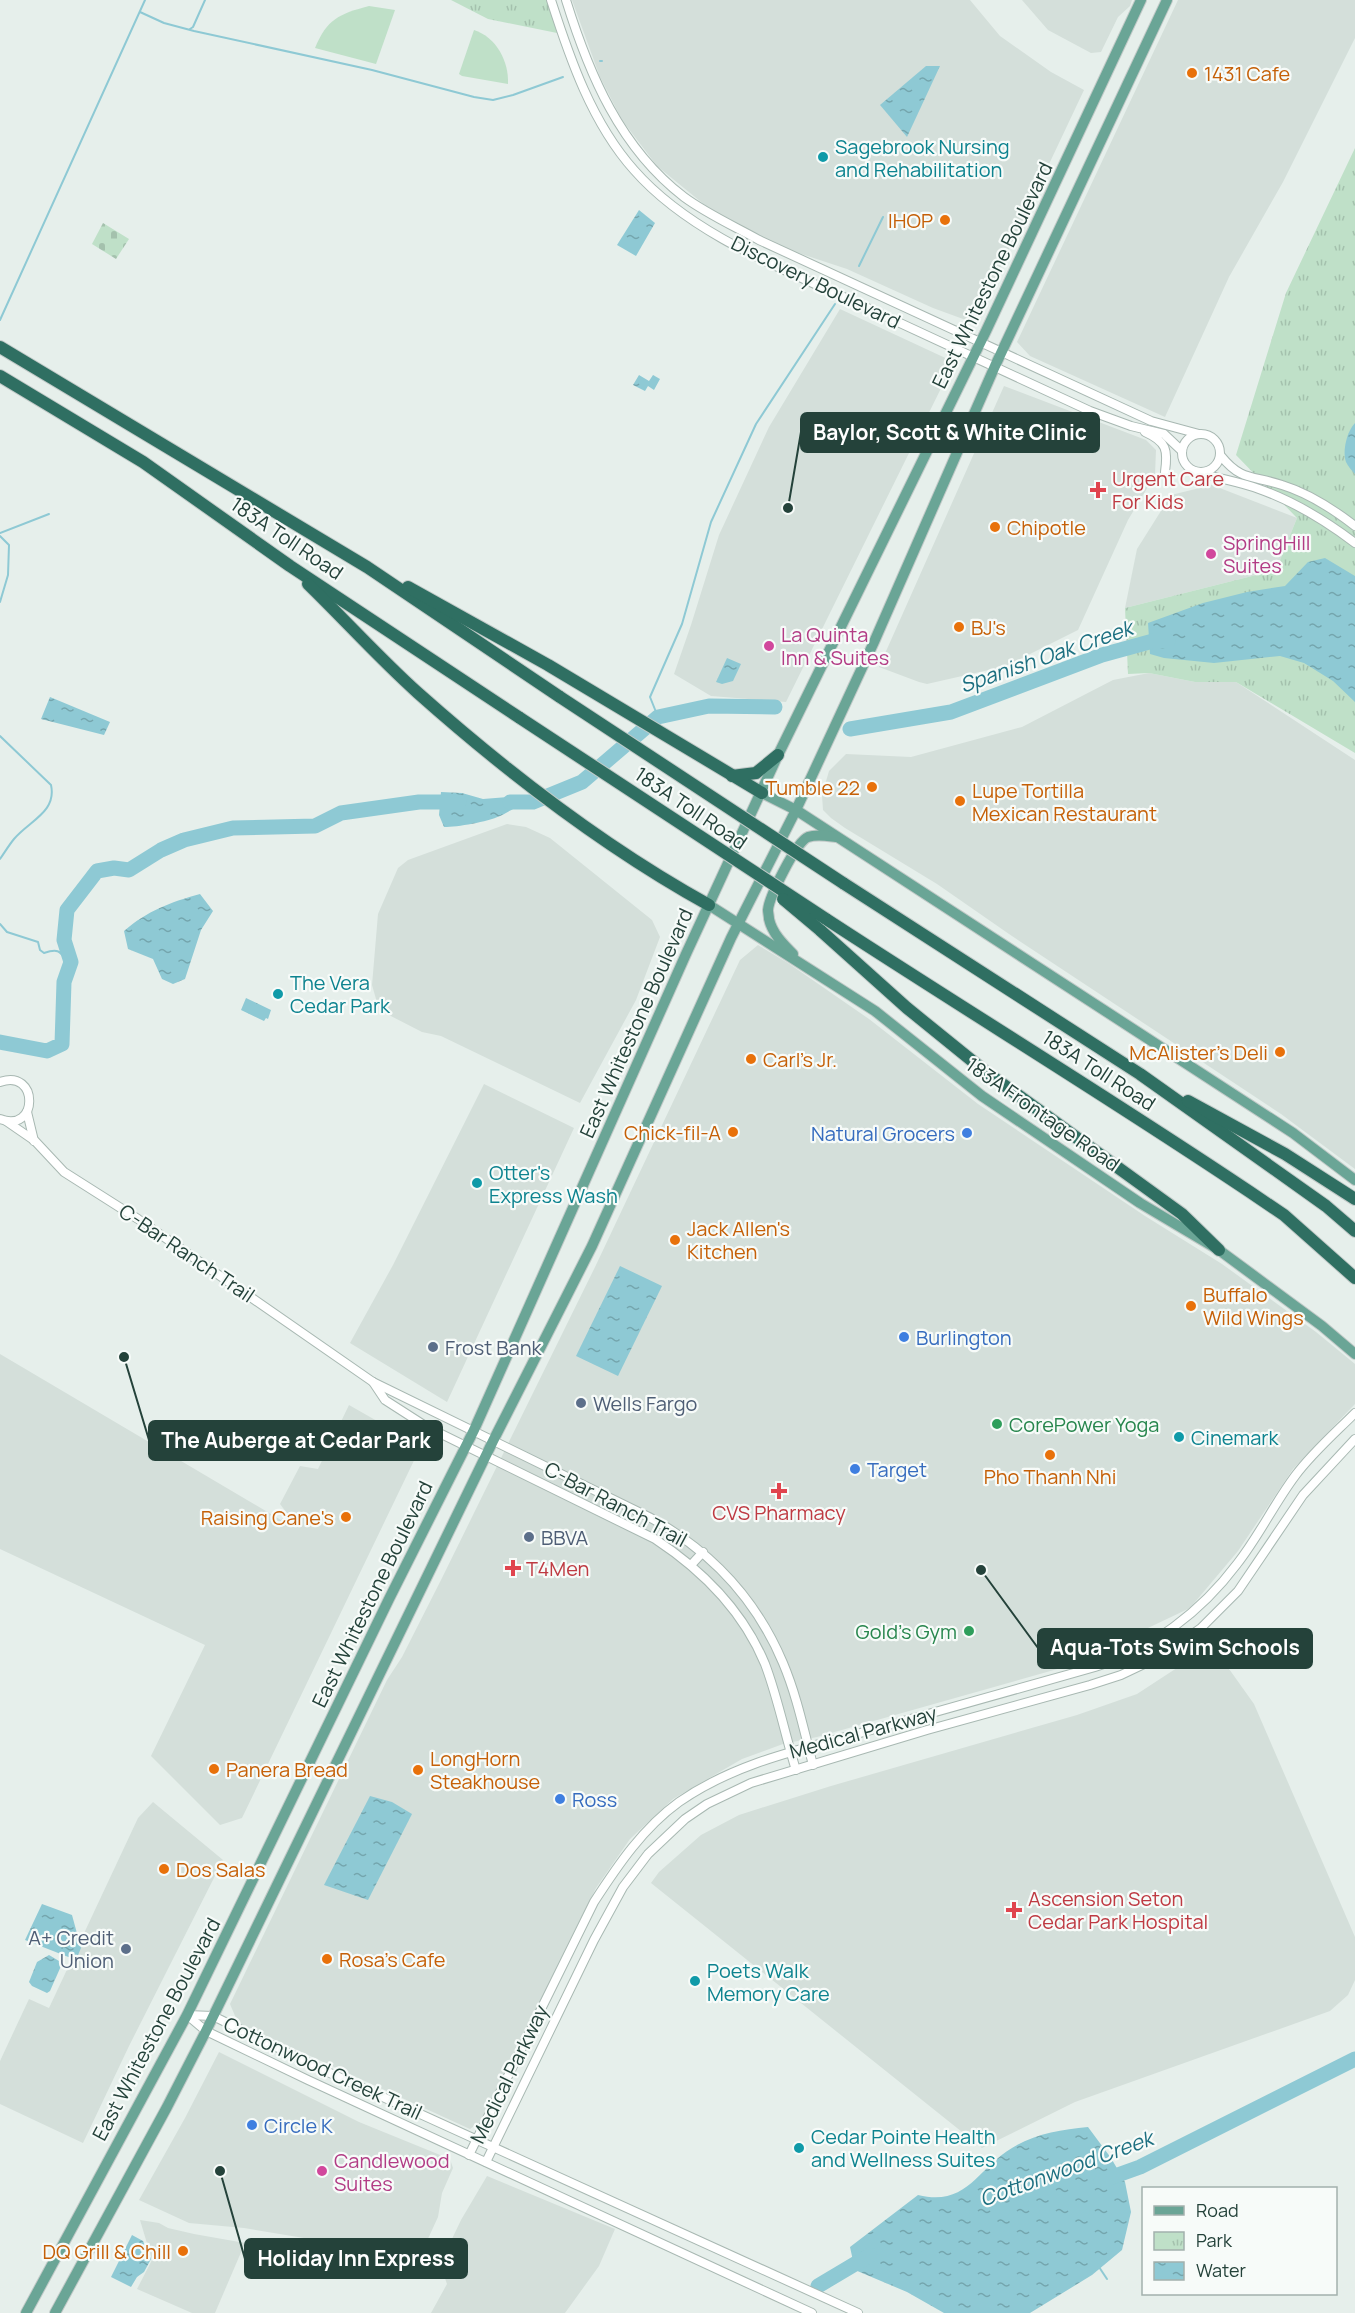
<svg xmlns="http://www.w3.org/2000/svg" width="1355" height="2313" viewBox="0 0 1355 2313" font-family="Manrope,sans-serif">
  <defs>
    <pattern id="cemetery-stones" width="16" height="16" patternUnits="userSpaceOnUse" patternTransform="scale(1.5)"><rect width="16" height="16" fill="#bfe0c8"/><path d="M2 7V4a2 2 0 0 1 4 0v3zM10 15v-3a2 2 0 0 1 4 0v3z" fill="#a4c1ad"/></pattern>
    <pattern id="park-tufts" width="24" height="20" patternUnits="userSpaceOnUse" patternTransform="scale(1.5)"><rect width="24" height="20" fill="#bfe0c8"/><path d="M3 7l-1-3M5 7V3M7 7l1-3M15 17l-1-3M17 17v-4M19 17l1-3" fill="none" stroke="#a4c1ad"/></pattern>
    <pattern id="water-ripples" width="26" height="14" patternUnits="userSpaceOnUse" patternTransform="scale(1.5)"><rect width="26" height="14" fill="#8ec9d4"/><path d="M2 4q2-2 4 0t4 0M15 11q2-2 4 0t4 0" fill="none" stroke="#74a5ad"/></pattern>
  </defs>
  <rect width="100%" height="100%" fill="#e6efeb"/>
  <g fill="#d4dfda">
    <path d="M 572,0 L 970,0 L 1000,36 L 1051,72 L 1084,90 L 974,323 L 933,308 L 847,269 L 759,240 L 706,206 L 657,166 L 622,120 L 600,77 Z"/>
    <path d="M 1022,0 L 1132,0 L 1130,6 L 1118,17 L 1101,52 L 1091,53 L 1048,30 Z"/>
    <path d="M 1178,0 L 1355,0 L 1355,38 L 1283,182 L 1229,277 L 1165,417 L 1030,356 L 1017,342 Z"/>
    <path d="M 840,309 L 954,362 L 786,702 L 711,696 L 674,674 L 691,625 L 719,535 L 769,427 Z"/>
    <path d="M 1004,386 L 1146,440 L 1156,450 L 1155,475 L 1128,520 L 1078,630 L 1006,666 L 927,684 L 919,682 L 879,667 Z"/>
    <path d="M 1212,485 L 1297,518 L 1276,570 L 1125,608 L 1137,549 L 1171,495 Z"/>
    <path d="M 1149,673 L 1195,682 L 1236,682 L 1355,760 L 1355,1169 L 1281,1114 L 1009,934 L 937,884 L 845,828 L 831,818 L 823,810 L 822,795 L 829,771 L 846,754 L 911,757 L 1022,727 L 1113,680 Z"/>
    <path d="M 507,824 L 526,827 L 550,838 L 652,920 L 660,937 L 636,1000 L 580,1103 L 441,1036 L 422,1032 L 385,1013 L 376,999 L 372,985 L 378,914 L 398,868 L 408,860 Z"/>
    <path d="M 758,945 L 788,963 L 869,1019 L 978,1104 L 1145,1216 L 1222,1264 L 1316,1332 L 1355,1364 L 1355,1404 L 1293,1469 L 1238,1551 L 1190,1608 L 1068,1666 L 817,1737 L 783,1744 L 742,1759 L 673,1799 L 630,1839 L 596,1888 L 481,2121 L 470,2129 L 238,2023 L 230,2004 L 387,1680 L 402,1657 L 442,1578 L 596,1265 L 740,960 Z"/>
    <path d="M 484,1084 L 574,1128 L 447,1402 L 350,1343 L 393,1265 Z"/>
    <path d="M 0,1354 L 281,1520 L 286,1512 L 280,1504 L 300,1466 L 318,1469 L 349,1405 L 421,1446 L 242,1818 L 220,1825 L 151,1756 L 205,1645 L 0,1549 Z"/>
    <path d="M 1212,1645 L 1254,1704 L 1355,1937 L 1355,1980 L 1348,1995 L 1330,2011 L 1075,2102 L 982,2148 L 651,1883 L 659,1872 L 701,1835 L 739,1815 L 831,1786 L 1077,1715 L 1137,1694 Z"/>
    <path d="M 153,1802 L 223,1860 L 129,2046 L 83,2143 L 0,2104 L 0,2061 L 29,1999 L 49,2008 L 138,1818 Z"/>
    <path d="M 219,2052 L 359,2122 L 450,2159 L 453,2168 L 442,2193 L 438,2217 L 420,2256 L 397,2266 L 322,2241 L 244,2228 L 189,2223 L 139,2200 L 185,2118 Z"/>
    <path d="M 487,2176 L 615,2229 L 599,2266 L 565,2313 L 431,2313 L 447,2284 L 440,2264 L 461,2220 Z"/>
    <path d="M 140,2220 L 159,2223 L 168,2228 L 194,2234 L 245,2243 L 215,2313 L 192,2313 L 137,2289 L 152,2260 Z"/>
  </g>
  <g fill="#bfe0c8">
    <path d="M 369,6 L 395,10 L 376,64 L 315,48 C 327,19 339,14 369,6 Z"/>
    <path d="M 474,30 C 496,37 509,61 508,84 L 462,76 L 459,74 Z"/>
  </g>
  <path fill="url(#cemetery-stones)" d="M 103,223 L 129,239 L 116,259 L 92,244 Z"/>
  <g fill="url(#park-tufts)">
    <path d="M 451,0 L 548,0 L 557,33 L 488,19 Z"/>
    <path d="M 1355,148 L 1355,753 L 1236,682 L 1195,682 L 1149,673 L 1128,674 L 1125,608 L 1276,570 L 1297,518 L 1236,455 L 1286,293 Z"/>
  </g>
  <g fill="url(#water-ripples)">
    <path d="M 926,66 L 940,66 L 907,137 L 880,105 Z"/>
    <path d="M 639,210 L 655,223 L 636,256 L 617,245 Z"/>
    <path d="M 639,375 L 649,381 L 653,375 L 660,379 L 654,390 L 648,386 L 645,391 L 633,385 Z"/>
    <path d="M 1355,423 L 1355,474 C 1352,471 1348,466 1346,462 C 1342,451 1347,431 1355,423 Z"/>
    <path d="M 1325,558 L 1355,576 L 1355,702 L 1333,681 L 1304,663 L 1280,656 L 1214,663 L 1164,658 L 1150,654 L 1148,623 L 1203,603 L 1247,592 L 1285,586 L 1308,562 Z"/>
    <path d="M 727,658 L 741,664 L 733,681 L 722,684 L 716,682 Z"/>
    <path d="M 50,697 L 110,722 L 104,735 L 41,719 Z"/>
    <path d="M 441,792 L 462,793 L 483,799 L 508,797 L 531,800 L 526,806 C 511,808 513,810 500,816 C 487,822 458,827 444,827 L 439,815 Z"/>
    <path d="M 200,894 L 213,911 L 201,930 L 185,979 L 173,984 L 162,979 L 153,959 L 128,949 L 124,931 C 147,911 171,902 200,894 Z"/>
    <path d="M 246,998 L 271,1010 L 268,1019 L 266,1018 L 264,1021 L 241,1010 Z"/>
    <path d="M 620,1266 L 662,1286 L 618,1376 L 576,1356 Z"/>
    <path d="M 370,1796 L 392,1802 L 412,1814 L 368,1900 L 324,1885 Z"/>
    <path d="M 42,1904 L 72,1915 L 81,1948 L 76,1960 L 25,1940 Z"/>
    <path d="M 49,1955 L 59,1961 L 61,1966 L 50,1991 L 47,1993 L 32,1986 L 29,1982 L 37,1962 Z"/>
    <path d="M 1088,2127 L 1111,2158 L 1125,2182 L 1131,2212 L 1122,2250 L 1092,2275 L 1030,2313 L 944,2313 L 907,2292 L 855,2270 L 850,2247 L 918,2195 C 967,2207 977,2169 1012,2148 C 1036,2133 1061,2130 1088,2127 Z"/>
    <path d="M 132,2235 L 143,2241 L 151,2259 L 144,2272 L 137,2277 L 131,2287 L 111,2277 Z"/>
  </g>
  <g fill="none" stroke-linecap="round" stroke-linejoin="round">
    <g stroke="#8ec9d4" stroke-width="2">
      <path d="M 140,12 L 164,23 L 194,31 L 372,70 L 474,97 L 493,100 L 513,95 L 563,77"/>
      <path d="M 190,29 L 193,27 L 205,0"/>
      <path d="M 600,61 L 602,61"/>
      <path d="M 859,266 L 883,217"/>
      <path d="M 0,320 L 145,0"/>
      <path d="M 0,533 L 49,514"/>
      <path d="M 0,536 L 9,545 L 8,575 L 0,602"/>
      <path d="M 658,717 L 650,697 L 682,624 L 711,522 L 756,424 L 835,304"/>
      <path d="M 0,736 L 51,785 C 57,812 29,821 14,839 C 9,845 5,852 0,859"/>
      <path d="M 0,924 L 7,932 L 38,942 L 40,950 L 44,953 C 62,947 60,954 70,965"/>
      <path d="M 1099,2267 L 1107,2279"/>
    </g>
    <g stroke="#8ec9d4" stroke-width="15">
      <path d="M 850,729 L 951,712 L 1102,655 L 1153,641 L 1168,641"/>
      <path d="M 510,802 L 533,802 L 582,782 L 658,717 L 709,706 L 775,707"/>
      <path d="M 0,1042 L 47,1051 L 62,1044 L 64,982 L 71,962 L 64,940 L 67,910 L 97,871 L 114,868 L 129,870 L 161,850 L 184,840 L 233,828 L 315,826 L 341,813 L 419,802 L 459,802"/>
      <path d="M 1101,2181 L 1140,2167 L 1355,2059"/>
      <path d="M 818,2286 L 870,2255"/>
    </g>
    <defs>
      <g id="minor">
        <path d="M 551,0 C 570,59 592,123 634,170 C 690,234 783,269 859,304 C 936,339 1013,375 1090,411 L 1131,426 L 1164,434 L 1182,451"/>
        <path d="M 566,0 C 589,74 620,148 684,197 C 707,214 734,226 759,240 L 1151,421 L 1199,434"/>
        <path d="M 1145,432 C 1167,442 1168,450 1165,472"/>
        <circle cx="1201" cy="453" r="19"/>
        <path d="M 1221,456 C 1242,482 1253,475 1282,485 C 1308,493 1333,509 1355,526"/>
        <path d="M 1201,473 C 1220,479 1240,482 1259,489 C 1293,501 1326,521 1355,543"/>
        <path d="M 0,1082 C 39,1068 39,1134 0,1119"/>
        <path d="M 27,1112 L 34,1141"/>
        <path d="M 6,1121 L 35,1141 L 64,1172 L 138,1219 L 373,1382 L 649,1517 C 710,1550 756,1599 783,1663 C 797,1696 804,1731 813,1765"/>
        <path d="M 373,1382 L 385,1400 L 427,1427 L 655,1539 C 702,1570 743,1611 765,1664 C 778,1698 785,1735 796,1770"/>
        <path d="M 691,1565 L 703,1552"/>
        <path d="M 187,2015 L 213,2016 L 319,2068 L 858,2313"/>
        <path d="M 187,2015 L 206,2031 L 308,2080 L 812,2313"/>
        <path d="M 469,2155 L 594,1902 C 618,1865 643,1828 679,1802 C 738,1761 807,1748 875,1729 C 948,1709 1021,1688 1095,1667 C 1152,1649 1201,1612 1237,1564 C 1259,1536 1274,1504 1295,1476 C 1312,1453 1335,1433 1355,1413"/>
        <path d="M 486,2162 L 594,1940 L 623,1887 L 648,1854 L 685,1819 L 707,1804 L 751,1783 L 927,1730 L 1090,1685 L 1121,1675 L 1161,1656 L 1201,1628 L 1238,1591 L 1303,1495 L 1355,1439"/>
      </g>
      <g id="major">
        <path d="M 762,793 L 796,810 L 1293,1133 L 1355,1180"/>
        <path d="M 709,905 L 875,1011 L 982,1096 L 1140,1203 L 1219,1250 L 1322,1326 L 1355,1354"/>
        <path d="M 793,954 C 783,944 772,933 769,919 C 769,916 768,913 768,910 C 769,897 796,842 808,837 C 817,834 827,836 836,837"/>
        <path d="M 26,2313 L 187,2015 L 389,1599 L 474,1430 L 686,954 L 778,755 L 986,331 L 1141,0"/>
        <path d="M 55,2313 L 167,2107 L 206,2031 L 493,1441 L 592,1246 L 731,938 L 796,810 L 874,642 L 995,366 L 1167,0"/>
      </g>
      <g id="highway">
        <path d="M 0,347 L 367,567 L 560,697"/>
        <path d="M 0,376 L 143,462 L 290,566 L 520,718"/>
        <path d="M 308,584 C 345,620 380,659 418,693 C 508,773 604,847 709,905"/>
        <path d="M 408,587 L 548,665 L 762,793"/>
        <path d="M 732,776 L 756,773 L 778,755"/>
        <path d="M 843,883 L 1140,1074 L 1326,1206 L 1355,1231"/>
        <path d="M 826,919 C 967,1011 1110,1098 1250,1192 L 1284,1215 L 1355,1278"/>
        <path d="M 820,930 L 907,1008 L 986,1072 L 1182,1214 L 1219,1250"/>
        <path d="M 1188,1101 L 1285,1154 L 1355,1199"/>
      </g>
    </defs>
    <use href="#minor" stroke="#a8b8b2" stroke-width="10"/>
    <use href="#major" stroke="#c2cac8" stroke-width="12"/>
    <use href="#highway" stroke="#c2cac8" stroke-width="14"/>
    <use href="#minor" stroke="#fff" stroke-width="8"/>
    <use href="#major" stroke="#6aa596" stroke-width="10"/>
    <use href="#highway" stroke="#2f6f62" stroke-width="12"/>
    <defs>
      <g id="highway-bridge">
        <path d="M 560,697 L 843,883"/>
        <path d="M 520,718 L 826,919"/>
        <path d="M 783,899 L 820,930"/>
      </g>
    </defs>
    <use href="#highway-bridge" stroke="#c2cac8" stroke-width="14" stroke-linecap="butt"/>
    <use href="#highway-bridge" stroke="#2f6f62" stroke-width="12"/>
  </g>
  <g fill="#e8710a" stroke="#f7fbf9" stroke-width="2">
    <circle cx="1192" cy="73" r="6"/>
    <circle cx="945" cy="220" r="6"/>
    <circle cx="995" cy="527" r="6"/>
    <circle cx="959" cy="627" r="6"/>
    <circle cx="872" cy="787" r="6"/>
    <circle cx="960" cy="801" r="6"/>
    <circle cx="1280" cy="1052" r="6"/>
    <circle cx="751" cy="1059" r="6"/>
    <circle cx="733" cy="1132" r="6"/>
    <circle cx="675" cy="1240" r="6"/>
    <circle cx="1191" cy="1306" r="6"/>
    <circle cx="1050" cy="1455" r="6"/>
    <circle cx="346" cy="1517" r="6"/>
    <circle cx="214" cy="1769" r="6"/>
    <circle cx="418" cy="1770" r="6"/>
    <circle cx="164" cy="1869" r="6"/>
    <circle cx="327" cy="1959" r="6"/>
    <circle cx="183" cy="2251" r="6"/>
  </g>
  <g fill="#0f9aa8" stroke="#f7fbf9" stroke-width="2">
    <circle cx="823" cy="157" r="6"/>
    <circle cx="278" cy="994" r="6"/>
    <circle cx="477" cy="1183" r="6"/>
    <circle cx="1179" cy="1437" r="6"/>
    <circle cx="695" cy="1981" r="6"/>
    <circle cx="799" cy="2148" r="6"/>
  </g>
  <g fill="#e0444e" stroke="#f7fbf9" stroke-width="2">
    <path d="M1095 481h6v6h6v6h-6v6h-6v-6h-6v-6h6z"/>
    <path d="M776 1482h6v6h6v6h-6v6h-6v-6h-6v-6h6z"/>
    <path d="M510 1559h6v6h6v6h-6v6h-6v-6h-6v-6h6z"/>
    <path d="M1011 1901h6v6h6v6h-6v6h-6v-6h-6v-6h6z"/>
  </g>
  <g fill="#d1479c" stroke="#f7fbf9" stroke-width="2">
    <circle cx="1211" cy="554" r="6"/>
    <circle cx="769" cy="646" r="6"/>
    <circle cx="322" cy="2171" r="6"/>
  </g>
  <g fill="#3f7fe0" stroke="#f7fbf9" stroke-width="2">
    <circle cx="967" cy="1133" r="6"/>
    <circle cx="904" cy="1337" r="6"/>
    <circle cx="855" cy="1469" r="6"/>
    <circle cx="560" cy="1799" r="6"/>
    <circle cx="252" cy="2125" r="6"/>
  </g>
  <g fill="#5c6f8a" stroke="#f7fbf9" stroke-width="2">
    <circle cx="433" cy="1347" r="6"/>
    <circle cx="581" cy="1403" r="6"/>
    <circle cx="529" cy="1537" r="6"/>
    <circle cx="126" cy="1949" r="6"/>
  </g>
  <g fill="#2e9e5b" stroke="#f7fbf9" stroke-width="2">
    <circle cx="997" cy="1424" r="6"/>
    <circle cx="969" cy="1631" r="6"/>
  </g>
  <g text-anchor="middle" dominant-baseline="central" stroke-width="4.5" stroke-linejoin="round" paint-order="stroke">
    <g font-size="20" fill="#c56008" stroke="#f7fbf9" text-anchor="start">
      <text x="1204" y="73">1431 Cafe</text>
      <text x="933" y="220" text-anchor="end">IHOP</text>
      <text x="1007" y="527">Chipotle</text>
      <text x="971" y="627">BJ's</text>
      <text x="860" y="787" text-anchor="end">Tumble 22</text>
      <text x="972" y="790">Lupe Tortilla<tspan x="972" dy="23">Mexican Restaurant</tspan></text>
      <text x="1268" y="1052" text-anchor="end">McAlister's Deli</text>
      <text x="763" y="1059">Carl's Jr.</text>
      <text x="721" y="1132" text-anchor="end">Chick-fil-A</text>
      <text x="687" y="1228">Jack Allen's<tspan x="687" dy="23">Kitchen</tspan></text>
      <text x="1203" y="1294">Buffalo<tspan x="1203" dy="23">Wild Wings</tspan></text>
      <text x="1050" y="1476" text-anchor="middle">Pho Thanh Nhi</text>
      <text x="334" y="1517" text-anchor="end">Raising Cane's</text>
      <text x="430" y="1758">LongHorn<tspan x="430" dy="23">Steakhouse</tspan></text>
      <text x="226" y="1769">Panera Bread</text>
      <text x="176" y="1869">Dos Salas</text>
      <text x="339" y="1959">Rosa's Cafe</text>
      <text x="171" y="2251" text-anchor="end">DQ Grill &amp; Chill</text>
    </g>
    <g font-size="20" fill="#0d838f" stroke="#f7fbf9" text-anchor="start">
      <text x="835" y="146">Sagebrook Nursing<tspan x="835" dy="23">and Rehabilitation</tspan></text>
      <text x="290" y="982">The Vera<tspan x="290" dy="23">Cedar Park</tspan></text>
      <text x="489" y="1172">Otter's<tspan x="489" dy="23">Express Wash</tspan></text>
      <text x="1191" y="1437">Cinemark</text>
      <text x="707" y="1970">Poets Walk<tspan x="707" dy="23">Memory Care</tspan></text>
      <text x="811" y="2136">Cedar Pointe Health<tspan x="811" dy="23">and Wellness Suites</tspan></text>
    </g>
    <g font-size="20" fill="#24423a" stroke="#f7fbf9">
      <text transform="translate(992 275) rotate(-64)">East Whitestone Boulevard</text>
      <text transform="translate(816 282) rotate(26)">Discovery Boulevard</text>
      <text transform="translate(287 538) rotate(34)">183A Toll Road</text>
      <text transform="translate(691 808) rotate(34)">183A Toll Road</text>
      <text transform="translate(636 1023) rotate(-66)">East Whitestone Boulevard</text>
      <text transform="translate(1099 1070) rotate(33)">183A Toll Road</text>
      <text transform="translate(1043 1114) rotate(35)">183A Frontage Road</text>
      <text transform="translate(187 1253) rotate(34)">C-Bar Ranch Trail</text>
      <text transform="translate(616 1504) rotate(28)">C-Bar Ranch Trail</text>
      <text transform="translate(372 1594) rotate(-64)">East Whitestone Boulevard</text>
      <text transform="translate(863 1732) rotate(-15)">Medical Parkway</text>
      <text transform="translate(156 2029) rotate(-62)">East Whitestone Boulevard</text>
      <text transform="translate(323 2068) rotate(25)">Cottonwood Creek Trail</text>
      <text transform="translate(509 2074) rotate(-64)">Medical Parkway</text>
    </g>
    <g font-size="20" fill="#be3a42" stroke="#f7fbf9" text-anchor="start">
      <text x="1112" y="478">Urgent Care<tspan x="1112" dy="23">For Kids</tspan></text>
      <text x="779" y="1512" text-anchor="middle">CVS Pharmacy</text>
      <text x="526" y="1568">T4Men</text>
      <text x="1028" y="1898">Ascension Seton<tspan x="1028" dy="23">Cedar Park Hospital</tspan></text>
    </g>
    <g font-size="20" fill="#b23c85" stroke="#f7fbf9" text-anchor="start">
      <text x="1223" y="542">SpringHill<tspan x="1223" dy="23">Suites</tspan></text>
      <text x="781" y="634">La Quinta<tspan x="781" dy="23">Inn &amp; Suites</tspan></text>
      <text x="334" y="2160">Candlewood<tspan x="334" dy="23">Suites</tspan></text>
    </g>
    <g font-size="20" fill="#366cbe" stroke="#f7fbf9" text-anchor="start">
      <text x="955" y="1133" text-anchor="end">Natural Grocers</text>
      <text x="916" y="1337">Burlington</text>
      <text x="867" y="1469">Target</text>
      <text x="572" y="1799">Ross</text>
      <text x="264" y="2125">Circle K</text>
    </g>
    <g font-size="20" fill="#4e5e75" stroke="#f7fbf9" text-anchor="start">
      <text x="445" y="1347">Frost Bank</text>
      <text x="593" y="1403">Wells Fargo</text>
      <text x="541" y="1537">BBVA</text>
      <text x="114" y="1937" text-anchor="end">A+ Credit<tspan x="114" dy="23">Union</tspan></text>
    </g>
    <g font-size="20" fill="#27864d" stroke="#f7fbf9" text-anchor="start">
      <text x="1009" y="1424">CorePower Yoga</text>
      <text x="957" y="1631" text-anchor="end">Gold's Gym</text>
    </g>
    <g font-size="21" font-style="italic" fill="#1c6f80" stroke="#f7fbf9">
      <text transform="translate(1046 656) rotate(-19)">Spanish Oak Creek</text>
      <text transform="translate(1066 2168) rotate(-20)">Cottonwood Creek</text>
    </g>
  </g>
  <path fill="none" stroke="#24423a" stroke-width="2" d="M788 508L801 432M124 1357L149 1440M981 1570L1038 1648M220 2171L245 2259"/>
  <g fill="#24423a" stroke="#f7fbf9" stroke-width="2">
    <circle cx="788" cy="508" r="6"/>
    <circle cx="124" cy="1357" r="6"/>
    <circle cx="981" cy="1570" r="6"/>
    <circle cx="220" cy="2171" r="6"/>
  </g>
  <g fill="#24423a" stroke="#24423a" stroke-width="2">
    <rect x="801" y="413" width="298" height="39" rx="6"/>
    <rect x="149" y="1421" width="293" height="39" rx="6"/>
    <rect x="1038" y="1629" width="274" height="39" rx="6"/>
    <rect x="245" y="2239" width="222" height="39" rx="6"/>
  </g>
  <g font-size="21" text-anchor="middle" font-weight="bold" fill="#fff">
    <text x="950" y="440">Baylor, Scott &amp; White Clinic</text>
    <text x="296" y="1448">The Auberge at Cedar Park</text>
    <text x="1175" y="1655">Aqua-Tots Swim Schools</text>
    <text x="356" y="2266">Holiday Inn Express</text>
  </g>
  <rect x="1142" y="2187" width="195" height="108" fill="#f7fbf9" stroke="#a3b1ad" stroke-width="1.5"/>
  <rect x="1154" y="2206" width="30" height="9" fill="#6aa596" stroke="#a3b1ad" stroke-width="1.5"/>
  <text x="1196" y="2217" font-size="18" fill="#24423a">Road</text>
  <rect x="1154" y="2232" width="30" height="18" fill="url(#park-tufts)" stroke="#a3b1ad" stroke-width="1.5"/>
  <text x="1196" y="2247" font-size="18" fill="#24423a">Park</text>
  <rect x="1154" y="2262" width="30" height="18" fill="url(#water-ripples)" stroke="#a3b1ad" stroke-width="1.5"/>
  <text x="1196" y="2277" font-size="18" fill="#24423a">Water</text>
</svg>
